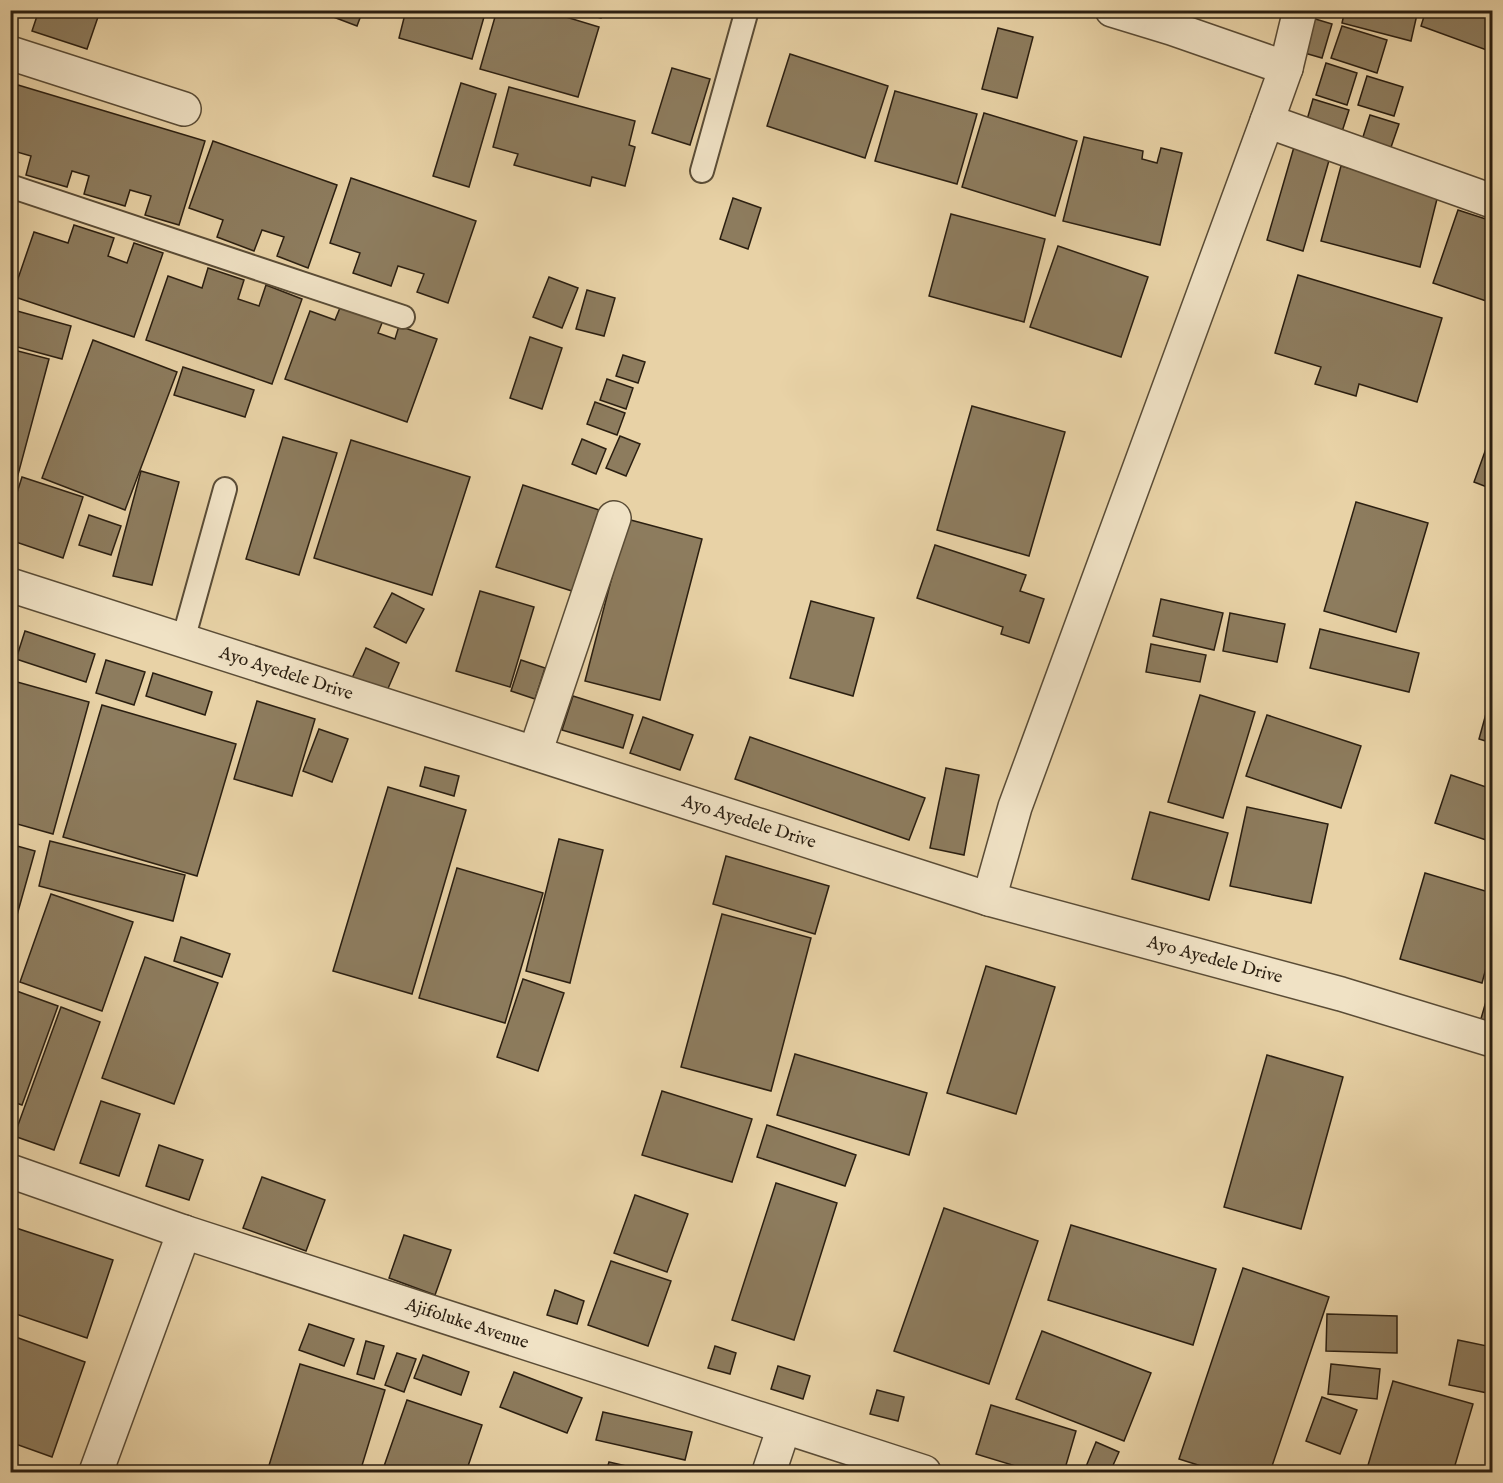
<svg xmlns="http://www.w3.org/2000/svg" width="1503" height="1483" viewBox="0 0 1503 1483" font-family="'IM FELL English',serif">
  <rect width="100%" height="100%" fill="#e8d2a6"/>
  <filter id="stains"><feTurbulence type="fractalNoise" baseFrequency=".00333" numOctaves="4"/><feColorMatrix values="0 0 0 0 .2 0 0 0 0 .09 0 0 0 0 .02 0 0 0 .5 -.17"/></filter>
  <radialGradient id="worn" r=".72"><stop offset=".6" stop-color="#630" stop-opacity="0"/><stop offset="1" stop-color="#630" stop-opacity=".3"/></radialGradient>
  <g fill="#8d7c5e" stroke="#2b1f11" stroke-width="1.5">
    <path d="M 39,10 L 79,10 L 98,17 L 87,49 L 32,31 Z"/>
    <path d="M 315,10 L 363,10 L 357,26 Z"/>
    <path d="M 406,10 L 486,10 L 472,59 L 399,38 Z"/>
    <path d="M 497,10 L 543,10 L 599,27 L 578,97 L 480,69 Z"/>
    <path d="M 573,10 L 604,10 L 601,18 Z"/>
    <path d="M 1345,10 L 1418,10 L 1411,41 L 1342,23 Z"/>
    <path d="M 1426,10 L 1492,10 L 1492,52 L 1421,26 Z"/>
    <path d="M 1312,18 L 1332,24 L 1322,58 L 1301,52 Z"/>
    <path d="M 1342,26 L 1387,40 L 1377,73 L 1331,58 Z"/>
    <path d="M 998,28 L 1033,37 L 1017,98 L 982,89 Z"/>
    <path d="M 790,54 L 888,86 L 865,158 L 767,126 Z"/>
    <path d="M 1326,63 L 1357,73 L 1347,105 L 1316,95 Z"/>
    <path d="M 672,68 L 710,79 L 690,145 L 652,133 Z"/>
    <path d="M 1367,76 L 1403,87 L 1394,116 L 1358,105 Z"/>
    <path d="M 461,83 L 496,94 L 469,187 L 433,176 Z"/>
    <path d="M 18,85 L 205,141 L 179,225 L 145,215 L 151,196 L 130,190 L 125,206 L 84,194 L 89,176 L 72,171 L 67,187 L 26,175 L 31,156 L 10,150 L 10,110 Z"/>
    <path d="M 509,87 L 635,121 L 629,145 L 635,147 L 625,186 L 592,177 L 590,186 L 514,165 L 518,154 L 493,147 Z"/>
    <path d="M 895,91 L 977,114 L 957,184 L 875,161 Z"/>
    <path d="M 1313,99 L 1349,110 L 1339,141 L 1304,130 Z"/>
    <path d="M 984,113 L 1077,141 L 1055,216 L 962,187 Z"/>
    <path d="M 1370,115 L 1399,124 L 1389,153 L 1361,143 Z"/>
    <path d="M 1084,137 L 1143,151 L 1142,159 L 1157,163 L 1161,148 L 1182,153 L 1160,245 L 1063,221 Z"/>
    <path d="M 213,141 L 337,185 L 308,268 L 277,256 L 284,237 L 262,230 L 254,251 L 217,237 L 223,220 L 189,208 Z"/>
    <path d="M 1294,147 L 1330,157 L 1303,251 L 1267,240 Z"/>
    <path d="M 1341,166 L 1439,191 L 1420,267 L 1321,241 Z"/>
    <path d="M 351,178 L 476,221 L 448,303 L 417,292 L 424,274 L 398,266 L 391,286 L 353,273 L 360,253 L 330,243 Z"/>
    <path d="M 733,198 L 761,208 L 748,249 L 720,239 Z"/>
    <path d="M 1458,210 L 1492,221 L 1492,303 L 1433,283 Z"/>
    <path d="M 951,214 L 1045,239 L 1024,322 L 929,296 Z"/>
    <path d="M 74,225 L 114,238 L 108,256 L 127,263 L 134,243 L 163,253 L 134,337 L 12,296 L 34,232 L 68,243 Z"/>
    <path d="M 1058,246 L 1148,277 L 1121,357 L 1030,327 Z"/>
    <path d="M 208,268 L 244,280 L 238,299 L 259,306 L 266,285 L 302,299 L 272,384 L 146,340 L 168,276 L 202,288 Z"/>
    <path d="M 1298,275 L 1442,318 L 1417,402 L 1359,384 L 1356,396 L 1315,384 L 1321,367 L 1275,353 Z"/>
    <path d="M 549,277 L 578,288 L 562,328 L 533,317 Z"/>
    <path d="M 587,290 L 615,298 L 604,336 L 576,329 Z"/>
    <path d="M 342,303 L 384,318 L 378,333 L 395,339 L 399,326 L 437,339 L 407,422 L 285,379 L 310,311 L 335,320 Z"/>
    <path d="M 10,309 L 71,326 L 62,359 L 10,345 Z"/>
    <path d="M 530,337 L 562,348 L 542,409 L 510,398 Z"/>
    <path d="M 93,340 L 177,372 L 125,510 L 42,478 Z"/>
    <path d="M 10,349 L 49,359 L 15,486 L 10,485 Z"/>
    <path d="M 623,355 L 645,362 L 638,383 L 616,376 Z"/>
    <path d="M 183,367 L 254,390 L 245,417 L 174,395 Z"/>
    <path d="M 607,379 L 633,388 L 626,409 L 600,400 Z"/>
    <path d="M 595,402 L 625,413 L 617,435 L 587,424 Z"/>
    <path d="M 972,406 L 1065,432 L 1029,556 L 937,530 Z"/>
    <path d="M 1492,432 L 1492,489 L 1474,482 Z"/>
    <path d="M 620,436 L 640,444 L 626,476 L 606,468 Z"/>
    <path d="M 283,437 L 337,453 L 299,575 L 246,559 Z"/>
    <path d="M 582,439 L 606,449 L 596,474 L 572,464 Z"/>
    <path d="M 351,440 L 470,477 L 432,595 L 314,558 Z"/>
    <path d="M 141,471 L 179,482 L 152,585 L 113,576 Z"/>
    <path d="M 22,477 L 83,497 L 63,558 L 10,540 L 10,515 Z"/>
    <path d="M 523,485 L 599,510 L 572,591 L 496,567 Z"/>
    <path d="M 1356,502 L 1428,523 L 1396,632 L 1324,611 Z"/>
    <path d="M 89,515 L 121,526 L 111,555 L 79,545 Z"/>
    <path d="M 627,519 L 702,539 L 660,700 L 585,681 Z"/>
    <path d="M 935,545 L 1026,575 L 1020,591 L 1044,599 L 1029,643 L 1001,634 L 1003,627 L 917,598 Z"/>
    <path d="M 480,591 L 534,607 L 510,687 L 456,671 Z"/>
    <path d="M 392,593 L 424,609 L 406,643 L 374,627 Z"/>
    <path d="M 1161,599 L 1223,613 L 1214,650 L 1153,636 Z"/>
    <path d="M 811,601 L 874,618 L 853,696 L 790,678 Z"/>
    <path d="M 1230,613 L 1285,624 L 1277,662 L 1223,651 Z"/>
    <path d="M 1320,629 L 1419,653 L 1409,692 L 1310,668 Z"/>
    <path d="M 25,631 L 95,654 L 86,682 L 16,659 Z"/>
    <path d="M 1151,644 L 1206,655 L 1200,682 L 1146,672 Z"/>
    <path d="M 366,648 L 399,663 L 386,693 L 352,678 Z"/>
    <path d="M 106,660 L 145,672 L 134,705 L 96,693 Z"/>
    <path d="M 521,660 L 545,668 L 535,699 L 511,691 Z"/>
    <path d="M 153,673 L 212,692 L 205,715 L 146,696 Z"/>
    <path d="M 10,680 L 89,702 L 53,834 L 10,822 Z"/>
    <path d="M 1492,692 L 1492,743 L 1479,739 Z"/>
    <path d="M 1200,695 L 1255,712 L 1223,818 L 1168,802 Z"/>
    <path d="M 573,696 L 633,715 L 623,748 L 562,730 Z"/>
    <path d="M 257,701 L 315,719 L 292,796 L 234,779 Z"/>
    <path d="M 102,705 L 236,744 L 197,876 L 63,837 Z"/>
    <path d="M 1267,715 L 1361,746 L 1341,808 L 1246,776 Z"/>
    <path d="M 643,717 L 693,735 L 680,770 L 630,753 Z"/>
    <path d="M 319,729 L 348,739 L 332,782 L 303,771 Z"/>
    <path d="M 750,737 L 925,798 L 909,840 L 735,779 Z"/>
    <path d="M 425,767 L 459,776 L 454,796 L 420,786 Z"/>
    <path d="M 946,768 L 979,775 L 964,855 L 930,848 Z"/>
    <path d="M 1451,775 L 1492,789 L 1492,842 L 1435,823 Z"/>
    <path d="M 388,787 L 466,810 L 412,994 L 333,971 Z"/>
    <path d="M 1247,807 L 1328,824 L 1311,903 L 1230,886 Z"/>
    <path d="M 1150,812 L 1228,833 L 1209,900 L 1132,879 Z"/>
    <path d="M 559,839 L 603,850 L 570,983 L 526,971 Z"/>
    <path d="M 50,841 L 185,875 L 173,921 L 39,886 Z"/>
    <path d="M 10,844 L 35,851 L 10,940 Z"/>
    <path d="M 726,856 L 829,886 L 815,934 L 713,904 Z"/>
    <path d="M 457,868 L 543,893 L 505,1023 L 419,998 Z"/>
    <path d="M 1425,873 L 1492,893 L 1492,946 L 1482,983 L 1400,959 Z"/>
    <path d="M 51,894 L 133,922 L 102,1011 L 20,982 Z"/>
    <path d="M 722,914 L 811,938 L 771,1091 L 681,1067 Z"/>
    <path d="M 181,937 L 230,954 L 222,977 L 174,961 Z"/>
    <path d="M 145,957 L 218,983 L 174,1104 L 102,1078 Z"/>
    <path d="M 986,966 L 1055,987 L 1016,1114 L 947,1093 Z"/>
    <path d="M 523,979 L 564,993 L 538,1071 L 497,1057 Z"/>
    <path d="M 1492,981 L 1492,1025 L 1480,1022 Z"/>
    <path d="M 11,989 L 58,1006 L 22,1105 L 10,1101 Z"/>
    <path d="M 61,1007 L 100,1022 L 54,1150 L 14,1136 Z"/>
    <path d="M 795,1054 L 927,1093 L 909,1155 L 777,1115 Z"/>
    <path d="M 1267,1055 L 1343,1077 L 1301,1229 L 1224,1207 Z"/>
    <path d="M 662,1091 L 752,1119 L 732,1182 L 642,1155 Z"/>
    <path d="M 101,1101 L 140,1114 L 119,1176 L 80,1163 Z"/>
    <path d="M 767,1125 L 856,1155 L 845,1186 L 757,1157 Z"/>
    <path d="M 159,1145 L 203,1160 L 189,1200 L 146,1186 Z"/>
    <path d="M 262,1177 L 325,1200 L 306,1251 L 243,1228 Z"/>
    <path d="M 776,1183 L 837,1203 L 794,1340 L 732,1320 Z"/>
    <path d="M 635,1195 L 688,1214 L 667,1272 L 614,1253 Z"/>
    <path d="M 944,1208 L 1038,1241 L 989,1384 L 894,1351 Z"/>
    <path d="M 1071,1225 L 1216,1269 L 1193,1345 L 1048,1300 Z"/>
    <path d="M 10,1226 L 113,1260 L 87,1338 L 10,1312 Z"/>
    <path d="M 404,1235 L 451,1250 L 435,1295 L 389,1278 Z"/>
    <path d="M 611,1261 L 671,1281 L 648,1346 L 588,1325 Z"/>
    <path d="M 1243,1268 L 1329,1297 L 1270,1472 L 1220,1472 L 1179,1459 Z"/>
    <path d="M 555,1290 L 584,1301 L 577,1324 L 547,1315 Z"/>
    <path d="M 1327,1314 L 1397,1316 L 1397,1353 L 1326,1351 Z"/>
    <path d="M 309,1324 L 354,1339 L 344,1366 L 299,1350 Z"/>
    <path d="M 1042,1331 L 1151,1373 L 1124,1441 L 1016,1399 Z"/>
    <path d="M 10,1335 L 85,1362 L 52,1457 L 10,1442 Z"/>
    <path d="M 1458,1340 L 1492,1347 L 1492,1394 L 1449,1385 Z"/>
    <path d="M 366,1341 L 384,1346 L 374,1379 L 357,1374 Z"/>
    <path d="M 715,1346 L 736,1353 L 730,1374 L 708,1368 Z"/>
    <path d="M 397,1353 L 416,1359 L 404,1392 L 385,1385 Z"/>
    <path d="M 423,1355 L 469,1372 L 461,1395 L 414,1378 Z"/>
    <path d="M 300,1364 L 385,1390 L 360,1472 L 267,1472 Z"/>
    <path d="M 1331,1364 L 1380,1369 L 1377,1399 L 1328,1394 Z"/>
    <path d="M 778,1366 L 810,1376 L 803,1399 L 771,1389 Z"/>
    <path d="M 514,1372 L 582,1398 L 567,1433 L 500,1407 Z"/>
    <path d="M 1393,1381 L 1473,1404 L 1453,1472 L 1366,1472 Z"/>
    <path d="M 877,1390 L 904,1397 L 898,1421 L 870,1414 Z"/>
    <path d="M 1322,1397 L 1357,1410 L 1340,1454 L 1306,1441 Z"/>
    <path d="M 407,1400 L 482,1425 L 466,1472 L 382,1472 Z"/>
    <path d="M 991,1405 L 1076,1431 L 1064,1472 L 1035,1472 L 976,1454 Z"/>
    <path d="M 603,1412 L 692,1432 L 685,1460 L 596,1440 Z"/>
    <path d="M 1096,1442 L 1119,1452 L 1110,1472 L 1092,1472 L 1085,1469 Z"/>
    <path d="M 1492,1445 L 1492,1472 L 1485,1472 Z"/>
    <path d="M 609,1462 L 652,1472 L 606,1472 Z"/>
  </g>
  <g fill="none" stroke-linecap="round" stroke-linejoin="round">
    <defs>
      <g id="lane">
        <path d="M 702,171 L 747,10"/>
        <path d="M 10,186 L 403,317"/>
        <path d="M 183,640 L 225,489"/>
      </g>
      <g id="street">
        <path d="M 1112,10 L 1171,28 L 1286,68"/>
        <path d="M 10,53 L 184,109"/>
        <path d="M 1267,121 L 1492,201"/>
        <path id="s1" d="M 10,585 L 989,899 L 1341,994 L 1492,1040"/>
        <path d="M 535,753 L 614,518"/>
        <path d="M 989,899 L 1015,807 L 1267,121 L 1286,68 L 1300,10"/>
        <path id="s2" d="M 10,1171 L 184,1232 L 924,1472"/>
        <path d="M 96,1472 L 184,1232"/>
        <path d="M 769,1472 L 784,1427"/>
      </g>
    </defs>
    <use href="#lane" stroke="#5a4c36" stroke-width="26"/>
    <use href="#street" stroke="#5a4c36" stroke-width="36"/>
    <use href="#lane" stroke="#f0e2c5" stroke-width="22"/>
    <use href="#street" stroke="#f0e2c5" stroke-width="33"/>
  </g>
  <g text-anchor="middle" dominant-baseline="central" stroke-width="6" stroke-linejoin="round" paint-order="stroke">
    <g font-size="18" fill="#2b1f11" stroke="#f0e2c5">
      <text stroke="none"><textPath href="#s1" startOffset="290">Ayo Ayedele Drive</textPath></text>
      <text stroke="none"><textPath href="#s1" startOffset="776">Ayo Ayedele Drive</textPath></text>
      <text stroke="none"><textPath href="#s1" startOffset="1262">Ayo Ayedele Drive</textPath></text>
      <text stroke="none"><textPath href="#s2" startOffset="482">Ajifoluke Avenue</textPath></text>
    </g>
  </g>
  <rect width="1503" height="1483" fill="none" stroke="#e8d2a6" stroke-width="36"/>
  <rect x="12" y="12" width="1479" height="1459" fill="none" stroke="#2b1f11" stroke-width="3"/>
  <rect x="18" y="18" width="1467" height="1447" fill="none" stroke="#2b1f11" stroke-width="1.5"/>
  <rect width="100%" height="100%" filter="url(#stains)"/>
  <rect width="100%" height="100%" fill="url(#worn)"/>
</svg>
